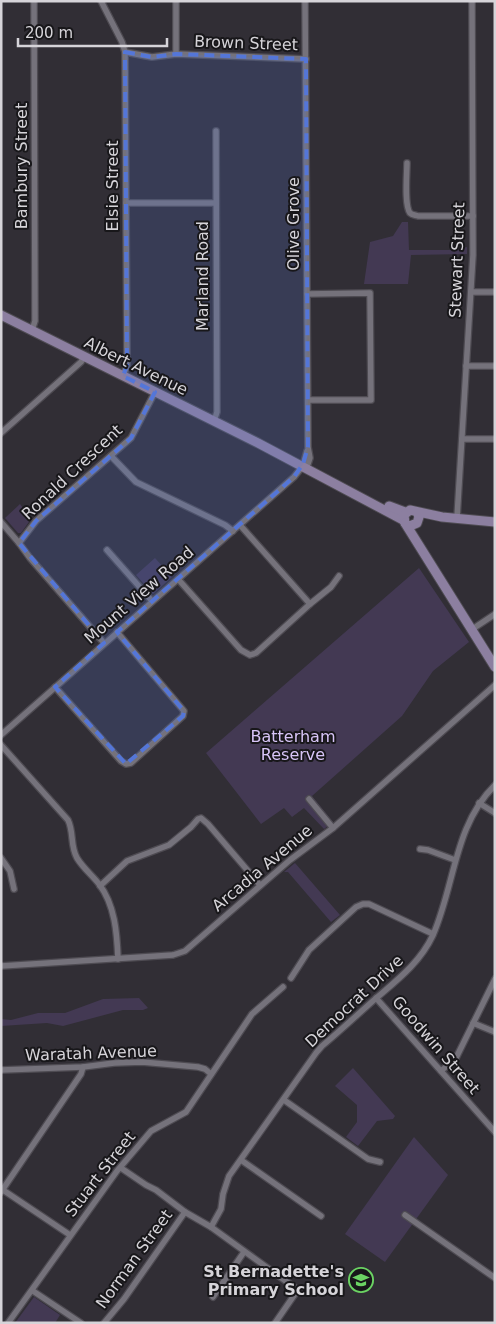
<svg xmlns="http://www.w3.org/2000/svg" width="496" height="1324" viewBox="0 0 496 1324" font-family="'DejaVu Sans',sans-serif">
  <rect width="100%" height="100%" fill="#312e35"/>
  <g fill="#433953">
    <path d="M 402,222 L 408,222 L 409,250 L 452,250 L 467,247 L 467,254 L 411,255 L 408,284 L 364,284 L 370,242 L 393,236 Z"/>
    <path d="M 20,504 L 31,519 L 21,533 L 18,533 L 5,518 Z"/>
    <path d="M 155,558 L 172,577 L 153,594 L 136,575 Z"/>
    <path d="M 419,568 L 469,642 L 433,671 L 402,716 L 312,796 L 333,822 L 324,829 L 304,808 L 292,817 L 284,808 L 261,824 L 206,753 Z"/>
    <path d="M 295,863 L 340,915 L 331,922 L 288,872 L 284,872 Z"/>
    <path d="M 139,998 L 148,1008 L 143,1010 L 123,1010 L 63,1026 L 47,1023 L 1,1026 L 1,1019 L 11,1020 L 38,1013 L 65,1013 L 103,999 Z"/>
    <path d="M 353,1068 L 395,1116 L 393,1119 L 377,1121 L 358,1146 L 346,1137 L 357,1122 L 357,1105 L 335,1086 Z"/>
    <path d="M 414,1137 L 448,1175 L 385,1262 L 345,1234 Z"/>
    <path d="M 34,1297 L 60,1315 L 55,1323 L 15,1323 Z"/>
  </g>
  <g fill="none" stroke-linecap="round" stroke-linejoin="round">
    <defs>
      <g id="minor">
        <path d="M 101,1 L 122,42 L 125,52 L 127,365 L 123,376"/>
        <path d="M 176,1 L 176,54"/>
        <path d="M 305,1 L 308,447 L 310,458 L 308,464"/>
        <path d="M 125,52 L 152,57 L 176,54 L 306,59"/>
        <path d="M 407,163 C 407,173 404,205 410,213 C 412,215 415,215 418,216 L 473,216"/>
        <path d="M 126,203 L 215,203"/>
        <path d="M 471,292 L 495,292"/>
        <path d="M 307,294 L 370,293 L 371,400 L 308,400"/>
        <path d="M 32,330 L 35,321 L 34,1"/>
        <path d="M 466,366 L 495,366"/>
        <path d="M 214,421 L 217,412 L 216,131"/>
        <path d="M 1,433 L 81,362 L 84,357"/>
        <path d="M 462,439 L 495,439"/>
        <path d="M 111,456 L 136,482 L 225,525 L 233,531"/>
        <path d="M 304,462 L 307,451"/>
        <path d="M 457,518 L 473,255 L 472,1"/>
        <path d="M 1,522 L 19,543 L 30,558 L 104,643"/>
        <path d="M 19,543 L 36,521 L 131,438 L 155,392"/>
        <path d="M 107,550 L 152,601"/>
        <path d="M 178,579 L 241,650 L 250,655 L 256,653 L 310,604 L 240,525"/>
        <path d="M 310,604 L 331,587 L 339,576"/>
        <path d="M 471,630 L 495,614"/>
        <path d="M 55,687 L 121,761 L 126,764 L 131,763 L 183,716 L 184,711 L 117,632"/>
        <path d="M 1,735 L 294,477 L 302,467"/>
        <path d="M 1,745 L 68,820 C 74,832 70,846 77,858 C 83,868 92,875 99,884 C 115,905 117,933 118,959"/>
        <path d="M 309,799 L 333,828"/>
        <path d="M 479,803 L 495,813"/>
        <path d="M 420,849 L 428,850 L 455,860"/>
        <path d="M 1,858 L 10,871 L 14,889"/>
        <path d="M 100,886 L 127,861 L 169,845 L 191,827 L 198,819 L 201,818 L 208,824 L 260,885"/>
        <path d="M 1,966 L 173,955 L 185,951 L 290,860 L 333,828 L 495,685"/>
        <path d="M 291,978 L 309,950 L 356,907 L 363,904 L 369,904 L 433,934"/>
        <path d="M 376,998 L 495,1132"/>
        <path d="M 473,1023 L 495,1032"/>
        <path d="M 1,1070 L 83,1067 L 114,1063 L 142,1062 L 198,1067 L 205,1069 L 211,1074"/>
        <path d="M 441,1071 L 456,1058 L 495,979"/>
        <path d="M 284,1100 L 368,1159 L 380,1162"/>
        <path d="M 241,1160 L 321,1216"/>
        <path d="M 121,1168 L 146,1185 L 156,1190 L 185,1212 L 211,1227 L 294,1287 L 296,1290 L 295,1294 L 275,1323"/>
        <path d="M 3,1190 L 70,1235"/>
        <path d="M 1,1192 L 81,1074 L 83,1067"/>
        <path d="M 405,1215 L 495,1278"/>
        <path d="M 211,1227 L 221,1209 L 223,1194 L 229,1176 L 316,1053 L 322,1046 C 340,1031 357,1015 374,1000 C 396,981 420,963 433,935 C 455,885 454,825 495,785"/>
        <path d="M 33,1291 L 81,1323"/>
        <path d="M 213,1297 L 244,1252"/>
        <path d="M 8,1323 L 117,1171 L 151,1131 L 186,1112 L 252,1014 L 283,987"/>
        <path d="M 104,1323 L 124,1299 L 185,1212"/>
      </g>
      <g id="secondary">
        <path d="M 1,315 L 258,443 L 403,520"/>
        <path d="M 389,506 L 405,512"/>
        <path d="M 417,512 L 419,517 L 417,523 L 410,526 L 405,523 L 404,515 L 410,510 L 442,517 L 495,522"/>
        <path d="M 405,523 L 495,667"/>
      </g>
    </defs>
    <use href="#minor" stroke="#4e4b52" stroke-width="8"/>
    <use href="#secondary" stroke="#4e4b52" stroke-width="11"/>
    <use href="#minor" stroke="#75727b" stroke-width="5.5"/>
    <use href="#secondary" stroke="#8c7fa0" stroke-width="9"/>
  </g>
  <path fill="#5476d8" fill-opacity="0.2" stroke="#5476d8" stroke-width="4" stroke-dasharray="10 6" stroke-linejoin="round" d="M 125,52 L 152,57 L 176,54 L 306,59 L 308,447 L 303,464 L 294,477 L 117,632 L 184,711 L 183,716 L 126,764 L 55,687 L 104,643 L 19,543 L 36,521 L 131,438 L 155,392 L 123,376 L 127,365 Z"/>
  <defs>
    <symbol id="school-ring" viewBox="-11 -11 22 22"><circle r="9.5" fill="#18171a" stroke="#6bd363" stroke-width="1.5"/><path d="M0-5L7-2L0 1L-7-2ZM-4 1L0 2.5L4 1V4Q0 6-4 4Z" fill="#6bd363"/></symbol>
  </defs>
  <g fill-rule="evenodd">
    <use href="#school-ring" x="347" y="1266" width="28" height="28"/>
  </g>
  <g text-anchor="middle" dominant-baseline="central" stroke-width="4" stroke-linejoin="round" paint-order="stroke">
    <g font-size="16" fill="#d6d4d9" stroke="#18171a">
      <text transform="translate(246 43) rotate(2)">Brown Street</text>
      <text transform="translate(21 166) rotate(-90)">Bambury Street</text>
      <text transform="translate(112 186) rotate(-90)">Elsie Street</text>
      <text transform="translate(293 224) rotate(-90)">Olive Grove</text>
      <text transform="translate(457 260) rotate(-88)">Stewart Street</text>
      <text transform="translate(202 276) rotate(-90)">Marland Road</text>
      <text transform="translate(136 366) rotate(26)">Albert Avenue</text>
      <text transform="translate(72 472) rotate(-43)">Ronald Crescent</text>
      <text transform="translate(139 595) rotate(-41)">Mount View Road</text>
      <text transform="translate(262 868) rotate(-40)">Arcadia Avenue</text>
      <text transform="translate(354 1001) rotate(-43)">Democrat Drive</text>
      <text transform="translate(436 1045) rotate(49)">Goodwin Street</text>
      <text transform="translate(91 1053) rotate(-2)">Waratah Avenue</text>
      <text transform="translate(100 1174) rotate(-52)">Stuart Street</text>
      <text transform="translate(134 1259) rotate(-54)">Norman Street</text>
    </g>
    <g font-size="16" fill="#d7c4f6" stroke="#18171a">
      <text x="293" y="736">Batterham<tspan x="293" dy="18">Reserve</tspan></text>
    </g>
    <g font-size="16" font-weight="bold" fill="#d6d4d9" stroke="#18171a" text-anchor="end">
      <text x="344" y="1271">St Bernadette's<tspan x="344" dy="18">Primary School</tspan></text>
    </g>
  </g>
  <rect width="496" height="1324" fill="none" stroke="#d6d4d9" stroke-width="5"/>
  <path d="M18 38v8h149v-8" fill="none" stroke="#d6d4d9" stroke-width="2.5"/>
  <text x="25" y="38" font-size="15" fill="#d6d4d9" stroke="#18171a" stroke-width="4" paint-order="stroke">200 m</text>
</svg>
